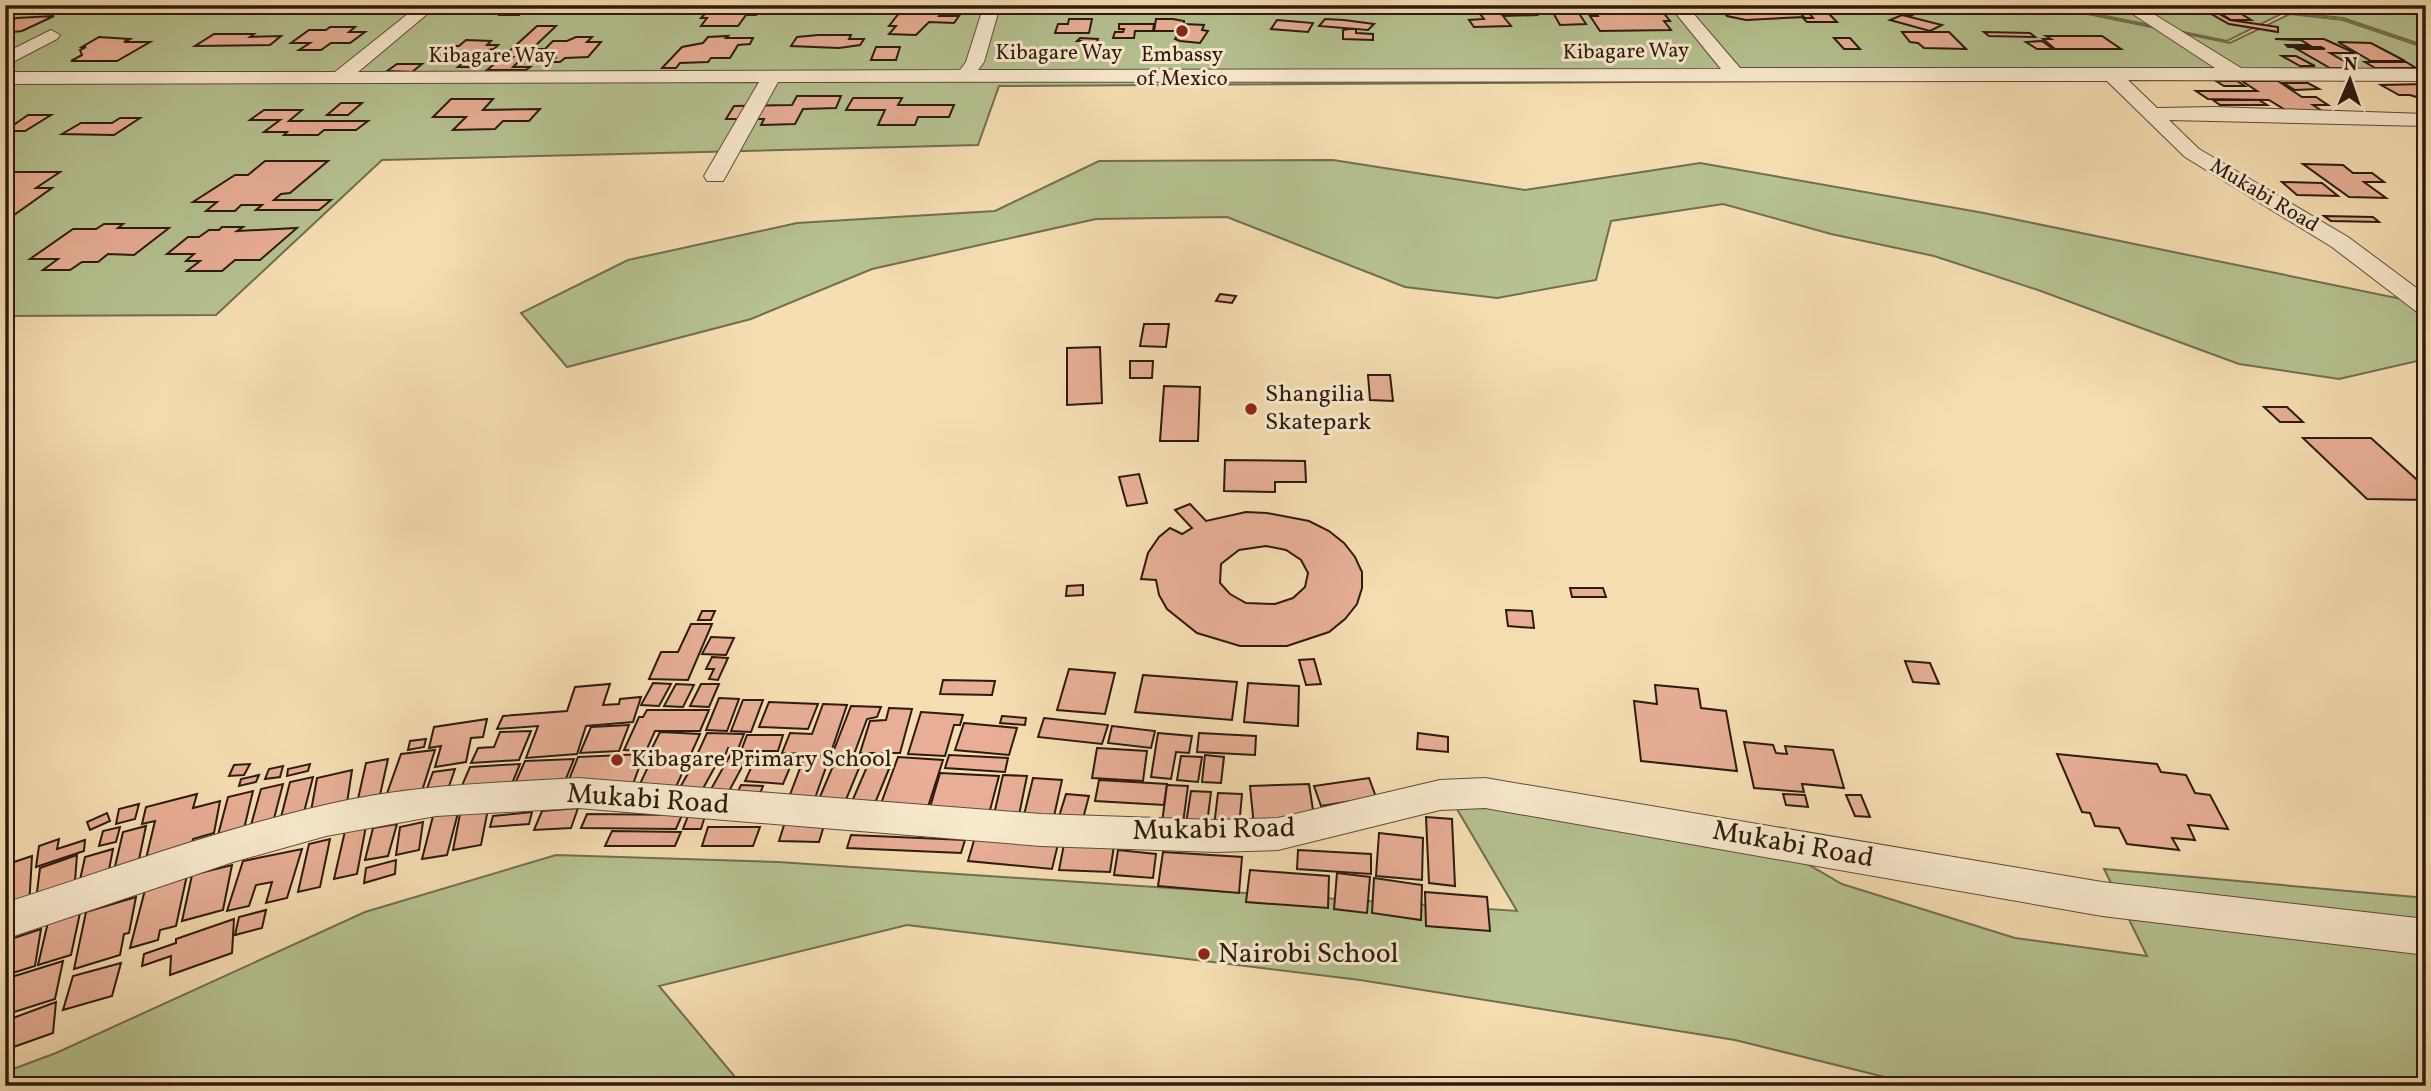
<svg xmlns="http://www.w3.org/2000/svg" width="2431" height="1091" viewBox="0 0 2431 1091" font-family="Vollkorn,serif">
  <rect width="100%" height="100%" fill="#f6deb3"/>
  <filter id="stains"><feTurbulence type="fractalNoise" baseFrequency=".00286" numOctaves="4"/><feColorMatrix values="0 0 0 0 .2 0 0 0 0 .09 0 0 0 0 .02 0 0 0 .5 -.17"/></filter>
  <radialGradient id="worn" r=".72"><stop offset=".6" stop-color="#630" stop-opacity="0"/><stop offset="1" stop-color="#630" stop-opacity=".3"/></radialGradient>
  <g fill="#b7c291" stroke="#726e51" stroke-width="2">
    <path d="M 38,5 L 2077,5 L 2077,12 L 2230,43 L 2290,14 L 2343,20 L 2426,48 L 2426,75 L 2105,79 L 999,86 L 978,145 L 382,160 L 216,315 L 5,316 L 5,15 Z"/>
    <path d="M 2083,5 L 2426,5 L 2426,46 L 2343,18 L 2285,12 L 2227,41 L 2081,11 Z"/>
    <path d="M 1333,160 L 1525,190 L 1700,163 L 1984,213 L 2426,304 L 2426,359 L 2339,379 L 2239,364 L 2038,290 L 1934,256 L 1831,234 L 1723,204 L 1611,221 L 1596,280 L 1497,298 L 1405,287 L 1227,217 L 1096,219 L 872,269 L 751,319 L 567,367 L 521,313 L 628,260 L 797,223 L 995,211 L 1099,161 Z"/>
    <path d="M 1441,782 L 1756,834 L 1842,884 L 2015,938 L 2147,956 L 2104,869 L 2426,898 L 2426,1086 L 1921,1086 L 1735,1040 L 1360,980 L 907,925 L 659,986 L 736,1078 L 735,1086 L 5,1086 L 5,1072 L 56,1053 L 365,912 L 556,855 L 778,862 L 1517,911 Z"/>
  </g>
  <g fill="#e8af96" stroke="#2d1a11" stroke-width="2" fill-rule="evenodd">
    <path d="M 506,5 L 540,5 L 530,6 L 519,15 L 500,15 L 512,5 Z"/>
    <path d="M 713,5 L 749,5 L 747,9 L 761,8 L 756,15 L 746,15 L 738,26 L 701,26 L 707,18 L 701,18 Z"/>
    <path d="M 1480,5 L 1529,5 L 1537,15 L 1503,16 L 1511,26 L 1474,27 L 1469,20 L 1484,19 L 1476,9 L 1483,9 Z"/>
    <path d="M 1718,5 L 1792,5 L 1804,17 L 1746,20 L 1727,16 Z"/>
    <path d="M 1829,5 L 1872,5 L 1873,6 L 1863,6 L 1870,14 L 1836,13 Z"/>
    <path d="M 1892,5 L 1894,5 L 1919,11 L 1911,16 L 1884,10 Z"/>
    <path d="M 1935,5 L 1976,5 L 1979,11 L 1949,11 L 1947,8 Z"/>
    <path d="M 540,7 L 577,7 L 570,13 L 533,13 Z"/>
    <path d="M 922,9 L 943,11 L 939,16 L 959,16 L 954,23 L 929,22 L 916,35 L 889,34 L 896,26 L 889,26 L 900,12 L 919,11 Z"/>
    <path d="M 1551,9 L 1576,9 L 1586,24 L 1560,25 Z"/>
    <path d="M 2215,10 L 2235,10 L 2251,20 L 2231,20 Z"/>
    <path d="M 1635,11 L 1662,11 L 1670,21 L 1664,21 L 1671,30 L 1600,31 L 1590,16 L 1598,16 L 1597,14 L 1637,14 Z"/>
    <path d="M 2206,11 L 2214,11 L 2230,20 L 2278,27 L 2278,32 L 2229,24 Z"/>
    <path d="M 1809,13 L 1828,13 L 1837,22 L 1807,22 L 1803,18 L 1813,18 Z"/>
    <path d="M 1902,15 L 1942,25 L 1930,31 L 1890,20 Z"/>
    <path d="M 54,16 L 22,31 L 5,33 L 5,21 L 17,18 Z"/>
    <path d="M 1069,19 L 1092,19 L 1089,33 L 1055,33 L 1058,24 L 1068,24 Z"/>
    <path d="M 1156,19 L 1173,19 L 1184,21 L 1184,24 L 1204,25 L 1202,30 L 1208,31 L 1200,43 L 1180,41 L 1175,39 L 1180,31 L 1154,31 Z"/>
    <path d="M 1325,19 L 1344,20 L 1374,24 L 1368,30 L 1319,26 Z"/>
    <path d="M 1277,20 L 1313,23 L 1308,32 L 1271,29 Z"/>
    <path d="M 1119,24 L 1154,24 L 1153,31 L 1135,31 L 1134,38 L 1113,38 L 1115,32 L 1123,32 L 1124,29 L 1119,29 Z"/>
    <path d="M 537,26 L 556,26 L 513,67 L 530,67 L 526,70 L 487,70 L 498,61 L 508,61 L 513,57 L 503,57 Z"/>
    <path d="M 330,27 L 355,27 L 349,32 L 365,32 L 350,43 L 331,43 L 321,50 L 299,50 L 310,43 L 291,43 L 309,30 L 326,30 Z"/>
    <path d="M 1349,29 L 1356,29 L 1356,33 L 1373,34 L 1373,40 L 1343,39 L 1343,30 Z"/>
    <path d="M 1902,32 L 1949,32 L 1966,49 L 1924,48 L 1918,43 L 1910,42 Z"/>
    <path d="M 1984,32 L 2030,33 L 2035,37 L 1989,36 Z"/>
    <path d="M 214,34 L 254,34 L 250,37 L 281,36 L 270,45 L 195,46 Z"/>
    <path d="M 818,35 L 851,35 L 849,39 L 864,39 L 860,45 L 839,48 L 791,46 L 797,37 Z"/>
    <path d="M 728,36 L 726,38 L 753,38 L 750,44 L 738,45 L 730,58 L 711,58 L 708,62 L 680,63 L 676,68 L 662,68 L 682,47 L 703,43 L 708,37 Z"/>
    <path d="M 2046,36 L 2102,36 L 2121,49 L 2055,49 L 2043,39 L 2051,39 Z"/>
    <path d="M 99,37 L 130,39 L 124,42 L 150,42 L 117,61 L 71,61 L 82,55 L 80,50 L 86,47 L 82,47 Z"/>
    <path d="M 576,37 L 592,37 L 587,42 L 601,42 L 588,57 L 565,58 L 560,62 L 550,62 L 555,58 L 536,58 L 540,54 L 530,54 L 535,49 L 545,49 L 553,41 L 567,41 Z"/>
    <path d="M 1080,38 L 1098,39 L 1096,45 L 1080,45 L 1081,41 L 1077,41 Z"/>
    <path d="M 1834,38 L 1850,38 L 1860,49 L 1844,49 Z"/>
    <path d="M 2275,39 L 2324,39 L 2355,53 L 2330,53 L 2356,68 L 2330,68 L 2297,49 L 2325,49 L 2321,47 L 2288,47 L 2286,45 L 2309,45 L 2301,40 Z"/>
    <path d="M 466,40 L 491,41 L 487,45 L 498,45 L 494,49 L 464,54 L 455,62 L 435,61 L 450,46 L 459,46 Z"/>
    <path d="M 2042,41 L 2053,49 L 2037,49 L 2026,42 Z"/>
    <path d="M 2338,42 L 2371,43 L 2405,61 L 2371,61 Z"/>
    <path d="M 876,47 L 900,47 L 896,60 L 871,60 Z"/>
    <path d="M 2282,56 L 2296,56 L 2315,66 L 2300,66 Z"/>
    <path d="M 468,59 L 488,59 L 479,67 L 458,67 Z"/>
    <path d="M 2365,62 L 2406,62 L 2416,68 L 2375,68 Z"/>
    <path d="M 397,64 L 422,64 L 412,72 L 387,71 Z"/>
    <path d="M 2216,81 L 2237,81 L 2245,86 L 2224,86 Z"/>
    <path d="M 2242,81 L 2278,81 L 2302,97 L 2316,97 L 2328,105 L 2313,105 L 2322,111 L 2287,111 L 2269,100 L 2208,99 L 2196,91 L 2257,91 Z"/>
    <path d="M 2283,83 L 2308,83 L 2319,89 L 2295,90 Z"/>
    <path d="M 2425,84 L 2426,96 L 2420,94 L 2426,100 L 2410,95 L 2399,95 L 2381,85 Z"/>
    <path d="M 797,96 L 841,96 L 836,108 L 803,109 L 795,124 L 761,125 L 764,119 L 726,119 L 734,106 L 792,105 Z"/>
    <path d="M 853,98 L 902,98 L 898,105 L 954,105 L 949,117 L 918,117 L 915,125 L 878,125 L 885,110 L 846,110 Z"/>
    <path d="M 451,99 L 493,99 L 483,110 L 540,109 L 529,121 L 503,121 L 495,129 L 453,130 L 466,117 L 433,117 Z"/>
    <path d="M 2213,100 L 2259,100 L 2267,105 L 2220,105 Z"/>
    <path d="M 341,103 L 362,103 L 348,115 L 327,115 Z"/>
    <path d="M 264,110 L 302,110 L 289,121 L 368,121 L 356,130 L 324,130 L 318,135 L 284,135 L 287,132 L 264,132 L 280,120 L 250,120 Z"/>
    <path d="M 28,115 L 51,115 L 25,131 L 5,131 Z"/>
    <path d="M 120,118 L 140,118 L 114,135 L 62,134 L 81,123 L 112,123 Z"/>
    <path d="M 265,161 L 328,161 L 290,193 L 281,194 L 274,200 L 331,200 L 319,210 L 256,210 L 262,205 L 241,205 L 235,211 L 206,211 L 217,202 L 193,202 L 235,175 L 248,175 Z"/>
    <path d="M 2303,164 L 2343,165 L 2353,173 L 2372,173 L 2384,182 L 2364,182 L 2386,198 L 2349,197 Z"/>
    <path d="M 5,172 L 60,172 L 36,188 L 52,188 L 14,215 L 5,215 Z"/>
    <path d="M 2282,182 L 2322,183 L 2338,196 L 2297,195 Z"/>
    <path d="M 2324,216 L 2373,217 L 2379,222 L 2331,221 Z"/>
    <path d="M 104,224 L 123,224 L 118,228 L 169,228 L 134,255 L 108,254 L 98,262 L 82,262 L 70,270 L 43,270 L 58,259 L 30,259 L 73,229 L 96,229 Z"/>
    <path d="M 222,227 L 243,227 L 237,231 L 297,228 L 260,260 L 235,260 L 222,271 L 187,271 L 200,261 L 186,261 L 194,254 L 167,254 L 188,237 L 199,237 L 209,230 L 219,230 Z"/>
    <path d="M 1220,294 L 1236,296 L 1232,303 L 1216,301 Z"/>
    <path d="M 1144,324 L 1169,324 L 1166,347 L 1140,346 Z"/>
    <path d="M 1100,347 L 1102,403 L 1067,405 L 1067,348 Z"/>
    <path d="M 1130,361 L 1153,361 L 1152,378 L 1130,378 Z"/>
    <path d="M 1368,375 L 1390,375 L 1393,401 L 1370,400 Z"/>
    <path d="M 1164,386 L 1200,387 L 1198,441 L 1160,441 Z"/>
    <path d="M 2264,407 L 2287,407 L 2303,422 L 2280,422 Z"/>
    <path d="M 2303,438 L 2371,438 L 2426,488 L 2426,500 L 2367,499 Z"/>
    <path d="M 1225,460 L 1305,461 L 1306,482 L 1275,482 L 1275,492 L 1224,491 Z"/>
    <path d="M 1139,474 L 1147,503 L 1127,506 L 1119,477 Z"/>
    <path d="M 1190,504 L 1206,521 L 1246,512 L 1267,513 L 1309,521 L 1329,531 L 1344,543 L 1355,557 L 1362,572 L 1362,588 L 1357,604 L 1345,619 L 1329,632 L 1287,646 L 1240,646 L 1197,633 L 1167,609 L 1159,595 L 1156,580 L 1141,579 L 1148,553 L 1159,537 L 1170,528 L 1182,534 L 1192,528 L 1175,510 ZM 1266,546 L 1286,550 L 1301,560 L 1308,573 L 1305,587 L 1293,598 L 1275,604 L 1246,603 L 1230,594 L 1220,583 L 1221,564 L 1239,550 Z"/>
    <path d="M 1083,585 L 1083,595 L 1066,596 L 1067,586 Z"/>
    <path d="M 1570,588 L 1603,588 L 1606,597 L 1572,597 Z"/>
    <path d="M 1506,610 L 1532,611 L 1534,628 L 1508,626 Z"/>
    <path d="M 702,611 L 715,611 L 711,620 L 698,620 Z"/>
    <path d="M 691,624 L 712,624 L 688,680 L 649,679 L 661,652 L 678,652 Z"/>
    <path d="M 711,637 L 734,638 L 726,655 L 702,654 Z"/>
    <path d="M 712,657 L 728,658 L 718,680 L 709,679 L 714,669 L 706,669 Z"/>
    <path d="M 1314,659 L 1321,684 L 1306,685 L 1299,660 Z"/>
    <path d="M 1905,661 L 1930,663 L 1939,684 L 1913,682 Z"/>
    <path d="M 1069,669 L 1115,673 L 1105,714 L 1057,710 Z"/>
    <path d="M 1143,675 L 1237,682 L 1232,720 L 1135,712 Z"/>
    <path d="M 943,680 L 995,681 L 992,695 L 940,694 Z"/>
    <path d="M 653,683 L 671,684 L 659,706 L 641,705 Z"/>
    <path d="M 1248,683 L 1299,686 L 1298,726 L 1244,722 Z"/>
    <path d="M 610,684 L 603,705 L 619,704 L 620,699 L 641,697 L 633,722 L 586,726 L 577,754 L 526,758 L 538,726 L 497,729 L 503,716 L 567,711 L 575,687 Z"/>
    <path d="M 676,684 L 694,685 L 683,707 L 664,706 Z"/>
    <path d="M 701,684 L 719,684 L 709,707 L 690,706 Z"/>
    <path d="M 1655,685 L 1698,689 L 1701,708 L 1726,711 L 1737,771 L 1641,761 L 1634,701 L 1657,704 Z"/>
    <path d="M 719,698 L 739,699 L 727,731 L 706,730 Z"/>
    <path d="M 743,700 L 763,700 L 751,732 L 731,731 Z"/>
    <path d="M 769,702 L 818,704 L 808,729 L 759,727 Z"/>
    <path d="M 823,704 L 847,705 L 830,755 L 782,753 L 790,733 L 812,734 Z"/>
    <path d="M 851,706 L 881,707 L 877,717 L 867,719 L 853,757 L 832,755 Z"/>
    <path d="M 889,708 L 912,709 L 900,753 L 860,753 L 870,721 L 886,720 Z"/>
    <path d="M 647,710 L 709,710 L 700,731 L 655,731 L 646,751 L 624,750 L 639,717 L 643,717 Z"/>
    <path d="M 921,712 L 963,715 L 960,725 L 954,725 L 945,756 L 908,754 Z"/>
    <path d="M 1002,716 L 1026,718 L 1025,725 L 1000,723 Z"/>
    <path d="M 1044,718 L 1108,725 L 1102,744 L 1038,737 Z"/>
    <path d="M 487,719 L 483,737 L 471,738 L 466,762 L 435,767 L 441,746 L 429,748 L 434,727 Z"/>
    <path d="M 964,723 L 1017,728 L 1009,755 L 955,750 Z"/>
    <path d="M 629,725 L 619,751 L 580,753 L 591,727 Z"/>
    <path d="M 1112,726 L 1155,731 L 1151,748 L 1108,743 Z"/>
    <path d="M 531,731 L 519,760 L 471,763 L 478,748 L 494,747 L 500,732 Z"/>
    <path d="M 660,732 L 700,734 L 675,789 L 638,788 L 656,750 L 651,750 Z"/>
    <path d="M 707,733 L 744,734 L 738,749 L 728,748 L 724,758 L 696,757 Z"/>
    <path d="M 1158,733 L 1192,736 L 1189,753 L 1176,752 L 1171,779 L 1151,777 Z"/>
    <path d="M 1199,733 L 1256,736 L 1255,755 L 1197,752 Z"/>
    <path d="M 1418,733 L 1448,737 L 1448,752 L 1417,749 Z"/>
    <path d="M 747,735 L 783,735 L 778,751 L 741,751 Z"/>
    <path d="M 426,739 L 424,747 L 408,750 L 410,741 Z"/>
    <path d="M 1744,742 L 1773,745 L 1776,753 L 1787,754 L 1785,746 L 1833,750 L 1844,788 L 1802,784 L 1804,792 L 1754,788 Z"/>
    <path d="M 1097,748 L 1147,751 L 1143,781 L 1092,778 Z"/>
    <path d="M 435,750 L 421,794 L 385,799 L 401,754 Z"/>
    <path d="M 732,752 L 749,754 L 728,793 L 710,791 Z"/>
    <path d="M 644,754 L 633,784 L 566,787 L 578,757 Z"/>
    <path d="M 2057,754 L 2157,764 L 2161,772 L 2186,775 L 2195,793 L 2210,795 L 2228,829 L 2188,825 L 2195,840 L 2172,838 L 2179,850 L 2127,844 L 2119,828 L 2095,826 L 2090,813 L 2082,812 Z"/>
    <path d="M 757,755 L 794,758 L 783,784 L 745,781 Z"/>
    <path d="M 805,755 L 830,756 L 814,801 L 788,800 Z"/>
    <path d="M 949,755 L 1008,758 L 1005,772 L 945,768 Z"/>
    <path d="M 1205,755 L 1224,757 L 1221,783 L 1202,782 Z"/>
    <path d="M 1181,756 L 1202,757 L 1198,782 L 1177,780 Z"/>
    <path d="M 898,757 L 943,760 L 926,813 L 879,809 Z"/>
    <path d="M 388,759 L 380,795 L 358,799 L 366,763 Z"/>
    <path d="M 574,759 L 563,786 L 513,788 L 525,761 Z"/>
    <path d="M 836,759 L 862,761 L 845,802 L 819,799 Z"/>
    <path d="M 695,761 L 717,763 L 700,794 L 678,791 Z"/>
    <path d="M 869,762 L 891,764 L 873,808 L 850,806 Z"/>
    <path d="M 250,764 L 244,775 L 229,776 L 234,765 Z"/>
    <path d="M 310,764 L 308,771 L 287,776 L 288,769 Z"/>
    <path d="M 520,764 L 511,786 L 460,790 L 470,767 Z"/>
    <path d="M 283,766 L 280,777 L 265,779 L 269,769 Z"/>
    <path d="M 455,769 L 447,792 L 425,794 L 433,772 Z"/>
    <path d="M 352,770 L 347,803 L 311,811 L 317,778 Z"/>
    <path d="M 940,773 L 999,776 L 989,814 L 929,811 Z"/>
    <path d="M 259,775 L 256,782 L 239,786 L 241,779 Z"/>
    <path d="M 1003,775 L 1027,776 L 1018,820 L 993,819 Z"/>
    <path d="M 313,777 L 302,820 L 279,825 L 290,782 Z"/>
    <path d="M 1033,778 L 1062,780 L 1053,821 L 1023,819 Z"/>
    <path d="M 1369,778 L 1376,797 L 1321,806 L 1314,786 Z"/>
    <path d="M 1099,780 L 1167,784 L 1164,805 L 1095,801 Z"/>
    <path d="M 283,784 L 271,830 L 248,836 L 261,789 Z"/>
    <path d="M 1309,784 L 1315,823 L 1254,826 L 1250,786 Z"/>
    <path d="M 741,785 L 763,786 L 759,796 L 736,795 Z"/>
    <path d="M 1167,785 L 1188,786 L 1182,831 L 1161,830 Z"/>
    <path d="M 253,791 L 243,833 L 217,839 L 228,797 Z"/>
    <path d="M 1191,791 L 1211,792 L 1206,832 L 1185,830 Z"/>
    <path d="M 1218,793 L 1242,794 L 1239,827 L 1214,826 Z"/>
    <path d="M 197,794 L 193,808 L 220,801 L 214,833 L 193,839 L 189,855 L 144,867 L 155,821 L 142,824 L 146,807 Z"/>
    <path d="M 1066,794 L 1089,796 L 1081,826 L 1057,823 Z"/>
    <path d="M 1783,794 L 1805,795 L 1808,807 L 1786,805 Z"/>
    <path d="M 1846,795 L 1861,795 L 1870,817 L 1855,816 Z"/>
    <path d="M 139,804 L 135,819 L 116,824 L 119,809 Z"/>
    <path d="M 578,808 L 571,828 L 534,830 L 542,811 Z"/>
    <path d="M 488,809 L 481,845 L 453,850 L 460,814 Z"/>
    <path d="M 532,812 L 529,824 L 490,827 L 493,816 Z"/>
    <path d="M 107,813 L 110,821 L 90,830 L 87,822 Z"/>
    <path d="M 458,813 L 447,855 L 422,859 L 433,816 Z"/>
    <path d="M 587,814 L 682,815 L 676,829 L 581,828 Z"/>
    <path d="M 688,816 L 705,816 L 701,829 L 683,829 Z"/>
    <path d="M 1426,817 L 1452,819 L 1455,886 L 1429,883 Z"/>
    <path d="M 423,822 L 419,850 L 396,855 L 400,827 Z"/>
    <path d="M 785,822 L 825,822 L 819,842 L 779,841 Z"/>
    <path d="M 397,824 L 388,856 L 365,860 L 373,828 Z"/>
    <path d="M 146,826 L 137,869 L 113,875 L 123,832 Z"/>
    <path d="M 366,826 L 357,874 L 334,879 L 345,831 Z"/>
    <path d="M 120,827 L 116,842 L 99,846 L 103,831 Z"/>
    <path d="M 708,827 L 760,827 L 753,846 L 702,846 Z"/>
    <path d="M 612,831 L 681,832 L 675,846 L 605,846 Z"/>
    <path d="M 1379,833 L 1423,838 L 1422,880 L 1376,876 Z"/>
    <path d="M 851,835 L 965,840 L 961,853 L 847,848 Z"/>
    <path d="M 975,837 L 1058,844 L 1052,869 L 968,861 Z"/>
    <path d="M 59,839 L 57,849 L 85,840 L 84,851 L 36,867 L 39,846 Z"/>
    <path d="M 330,839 L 320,887 L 298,892 L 309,844 Z"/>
    <path d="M 1064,844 L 1114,846 L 1110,872 L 1059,870 Z"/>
    <path d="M 113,849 L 107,880 L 78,889 L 85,857 Z"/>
    <path d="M 302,849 L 287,898 L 266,903 L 272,882 L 256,885 L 249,906 L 227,911 L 243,861 Z"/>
    <path d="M 1118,850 L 1156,854 L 1153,878 L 1114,875 Z"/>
    <path d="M 1298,850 L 1371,854 L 1371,874 L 1297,869 Z"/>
    <path d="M 1163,852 L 1242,857 L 1239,893 L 1158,886 Z"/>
    <path d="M 77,855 L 74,894 L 35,908 L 40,868 Z"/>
    <path d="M 32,856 L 29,907 L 5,916 L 5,865 Z"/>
    <path d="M 396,860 L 395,874 L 364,883 L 366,868 Z"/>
    <path d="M 232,865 L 223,910 L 182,921 L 192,875 Z"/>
    <path d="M 1250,870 L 1329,876 L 1328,908 L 1246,902 Z"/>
    <path d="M 1337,873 L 1370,877 L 1367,913 L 1334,909 Z"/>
    <path d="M 187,875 L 176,926 L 160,930 L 158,940 L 130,948 L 146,886 Z"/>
    <path d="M 1374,878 L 1422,885 L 1421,920 L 1372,913 Z"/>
    <path d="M 1425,892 L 1487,897 L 1490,931 L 1426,926 Z"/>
    <path d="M 136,897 L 129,933 L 124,934 L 120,955 L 74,969 L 86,912 Z"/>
    <path d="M 266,910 L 262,928 L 235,935 L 239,917 Z"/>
    <path d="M 80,913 L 71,955 L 38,965 L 48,922 Z"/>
    <path d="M 234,919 L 232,953 L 170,975 L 171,956 L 142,966 L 144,954 L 176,943 L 176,939 Z"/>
    <path d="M 41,929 L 35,966 L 6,975 L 14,938 Z"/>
    <path d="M 63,961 L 55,999 L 5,1015 L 5,979 Z"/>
    <path d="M 121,963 L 112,996 L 63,1010 L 73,976 Z"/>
    <path d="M 56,1002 L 53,1033 L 5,1050 L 5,1021 Z"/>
  </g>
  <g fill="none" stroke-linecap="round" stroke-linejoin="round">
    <defs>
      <g id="minor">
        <path d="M 419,5 L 438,5 L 358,72 L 960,70 L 966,62 L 984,5 L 1148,7 L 1140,12 L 998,13 L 984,62 L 978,70 L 1721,69 L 1669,5 L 1686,5 L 1740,68 L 2215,68 L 2119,5 L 2139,5 L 2241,68 L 2426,69 L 2426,81 L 2128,80 L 2157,108 L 2215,107 L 2426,114 L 2426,126 L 2169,120 L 2199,149 L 2348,237 L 2426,295 L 2426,314 L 2417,312 L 2332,247 L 2185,157 L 2107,81 L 778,82 L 726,176 L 723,181 L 707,181 L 704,176 L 759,82 L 5,84 L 5,72 L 335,72 Z"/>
        <path d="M 51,30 L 60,35 L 57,39 L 5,66 L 5,53 Z"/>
        <path d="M 578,778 L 1041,814 L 1216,820 L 1278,818 L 1440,780 L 1485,778 L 2102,882 L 2426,919 L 2426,955 L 2102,916 L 1485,808 L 1440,810 L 1278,850 L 1216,852 L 1041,846 L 578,808 L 436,816 L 326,836 L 233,862 L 5,939 L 5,903 C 111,869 217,830 325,805 C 408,785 493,783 578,778 Z"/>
      </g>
    </defs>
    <use href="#minor" stroke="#5f4b3a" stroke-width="2"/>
    <use href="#minor" fill="#f9eace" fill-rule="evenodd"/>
  </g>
  <g fill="#8f2418" stroke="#f9eace" stroke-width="2.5">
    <circle cx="1182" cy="31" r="7"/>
    <circle cx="1251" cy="409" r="7"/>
    <circle cx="617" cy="760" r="7"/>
    <circle cx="1204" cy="954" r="7"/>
  </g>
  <g text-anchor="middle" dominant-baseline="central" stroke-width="6" stroke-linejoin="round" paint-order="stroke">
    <g font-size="21" fill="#2d1a11" stroke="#f9eace">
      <text transform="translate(1626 52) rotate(-1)">Kibagare Way</text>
      <text x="1059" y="53">Kibagare Way</text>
      <text x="492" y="56">Kibagare Way</text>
      <text transform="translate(2264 196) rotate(31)">Mukabi Road</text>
    </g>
    <g font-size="21" fill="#2d1a11" stroke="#f9eace">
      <text x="1182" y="55">Embassy<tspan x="1182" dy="24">of Mexico</tspan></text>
    </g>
    <g font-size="24" fill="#2d1a11" stroke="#f9eace" text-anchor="start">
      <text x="1265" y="395">Shangilia<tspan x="1265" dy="28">Skatepark</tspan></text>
      <text x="631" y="760">Kibagare Primary School</text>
    </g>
    <g font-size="28" fill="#2d1a11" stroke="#f9eace">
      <text transform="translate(648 800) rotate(4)">Mukabi Road</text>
      <text transform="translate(1214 830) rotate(-1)">Mukabi Road</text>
      <text transform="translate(1793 845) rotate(10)">Mukabi Road</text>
    </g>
    <g font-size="28" fill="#2d1a11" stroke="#f9eace" text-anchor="start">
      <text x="1218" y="954">Nairobi School</text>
    </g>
  </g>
  <rect width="2431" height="1091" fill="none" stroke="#f6deb3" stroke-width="28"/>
  <rect x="7" y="7" width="2417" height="1077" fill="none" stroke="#2d1a11" stroke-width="3.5"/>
  <rect x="14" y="14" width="2403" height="1063" fill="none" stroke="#2d1a11" stroke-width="2"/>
  <g transform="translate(2350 80) rotate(2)" stroke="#f9eace" stroke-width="5" paint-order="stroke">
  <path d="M0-5L12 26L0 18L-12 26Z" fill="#2d1a11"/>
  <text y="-10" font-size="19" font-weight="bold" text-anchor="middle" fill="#2d1a11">N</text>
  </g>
  <rect width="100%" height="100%" filter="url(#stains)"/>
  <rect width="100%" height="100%" fill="url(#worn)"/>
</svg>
